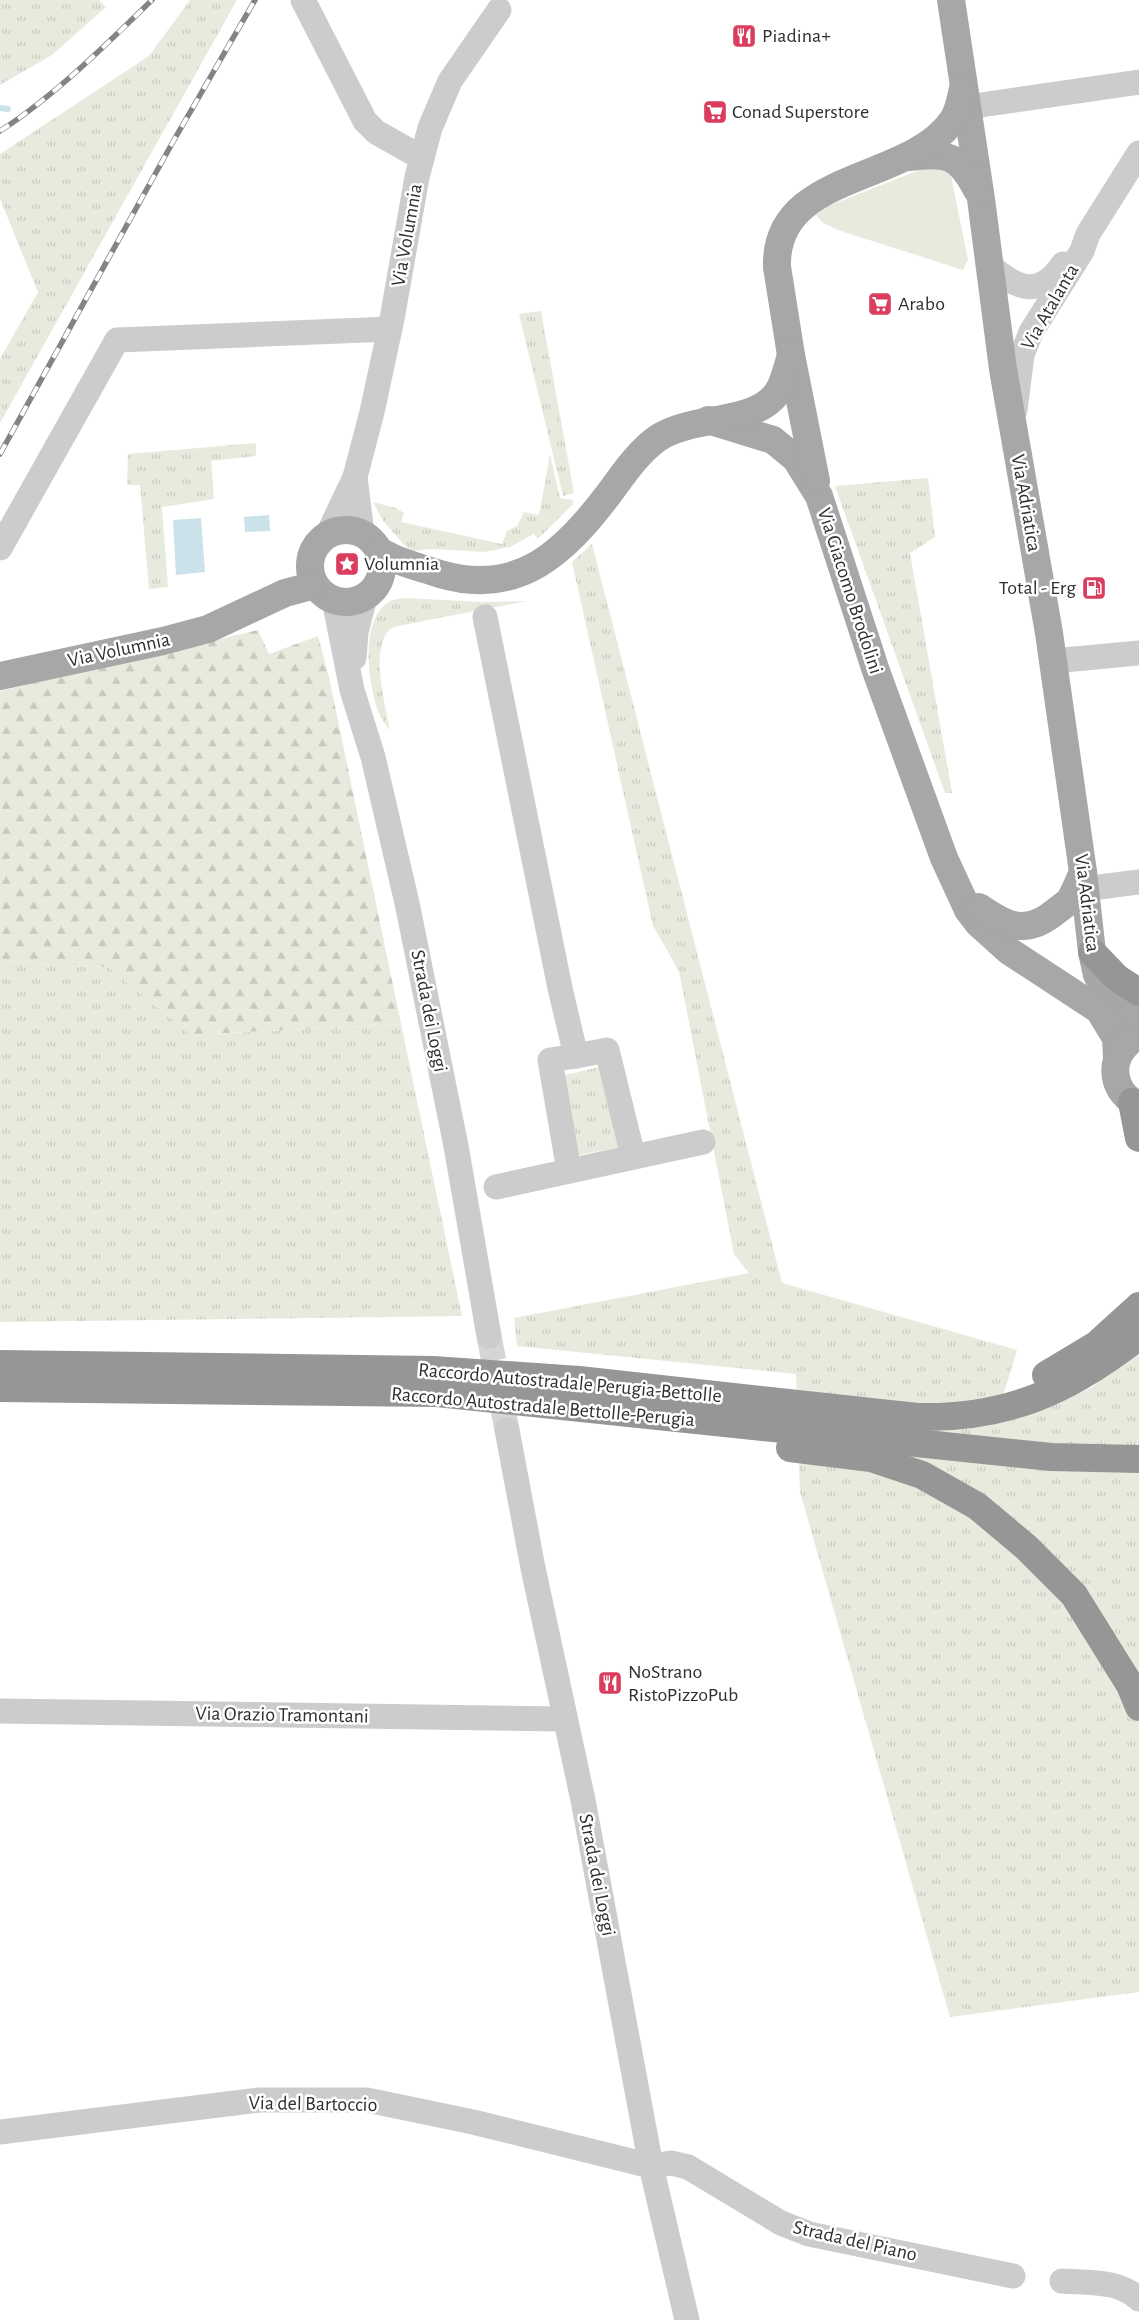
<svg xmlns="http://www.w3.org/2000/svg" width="1139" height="2320" viewBox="0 0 1139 2320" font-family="'Alegreya Sans',sans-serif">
  <defs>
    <pattern id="grass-tufts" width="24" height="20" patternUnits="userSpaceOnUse" patternTransform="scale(1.25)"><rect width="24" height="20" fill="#e7ebde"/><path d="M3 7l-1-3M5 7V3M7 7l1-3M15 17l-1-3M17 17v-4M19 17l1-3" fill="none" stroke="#c6cabf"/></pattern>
    <pattern id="forest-firs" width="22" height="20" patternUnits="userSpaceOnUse" patternTransform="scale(1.25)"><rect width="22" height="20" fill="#e7ebde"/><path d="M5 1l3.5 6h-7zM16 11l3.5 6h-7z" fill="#c6cabf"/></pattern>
  </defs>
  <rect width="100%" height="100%" fill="#fff"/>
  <g fill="url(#grass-tufts)">
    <path d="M 0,0 L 99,0 L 106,7 L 52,55 L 0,85 Z"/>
    <path d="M 190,0 L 237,0 L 0,423 L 0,359 L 38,292 L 0,199 L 0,154 L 149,56 Z"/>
    <path d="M 541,311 L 574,493 L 563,496 L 519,314 Z"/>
    <path d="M 256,443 L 256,456 L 211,461 L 214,499 L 162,507 L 168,587 L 149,589 L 140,485 L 127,485 L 128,454 Z"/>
    <path d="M 550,455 L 560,498 L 573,500 L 573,504 L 538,539 L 534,534 L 510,547 L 484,552 L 432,549 L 412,551 L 407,548 L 384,522 L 373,502 L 396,508 L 404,513 L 401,522 L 502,544 L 507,531 L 517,526 L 524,512 L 539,515 Z"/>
    <path d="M 928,478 L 935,537 L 910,553 L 952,793 L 945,793 L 835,486 Z"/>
    <path d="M 592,544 L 782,1283 L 1017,1350 L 995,1422 L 1091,1388 L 1139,1346 L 1139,1992 L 950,2017 L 800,1492 L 796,1374 L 517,1346 L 514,1318 L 749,1273 L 734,1254 L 679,971 L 653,926 L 572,562 Z"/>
    <path d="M 405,598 L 482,602 L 527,601 L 408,624 C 403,625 396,626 392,628 C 368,644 386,707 390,731 C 386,725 381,718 378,711 C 368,684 359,619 390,601 C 394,599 400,599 405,598 Z"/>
    <path d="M 0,961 L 108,967 L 192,1035 L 401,1024 L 462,1316 L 0,1322 Z"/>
    <path d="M 604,1066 L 620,1147 L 574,1156 L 560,1076 Z"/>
  </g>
  <path fill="url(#forest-firs)" d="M 258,630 L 269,654 L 318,636 L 329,677 L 401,1024 L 191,1035 L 108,967 L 0,961 L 0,691 Z"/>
  <path fill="#e7ebde" d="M 931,157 L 951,176 L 968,260 L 963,270 L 838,230 L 823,223 L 816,215 L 828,206 L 927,167 Z"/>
  <g fill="#cbe2ea">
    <path d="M 269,515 L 270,531 L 245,532 L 244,517 Z"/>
    <path d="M 201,518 L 205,572 L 176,575 L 173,520 Z"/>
  </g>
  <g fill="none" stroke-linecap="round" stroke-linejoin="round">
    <path stroke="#cbe2ea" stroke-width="6" d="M 0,108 L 8,109"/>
    <path stroke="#d5d5d5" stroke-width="25" stroke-dasharray="25 12" stroke-linecap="butt" d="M 489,1336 L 507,1430"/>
    <g stroke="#ccc" stroke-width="25">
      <path d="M 303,0 L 365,121 L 376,132 L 422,158"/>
      <path d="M 967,107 L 1139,82"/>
      <path d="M 989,265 C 1017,289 1039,299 1063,264"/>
      <path d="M 1015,410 L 1022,355 L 1031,332 L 1082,251 L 1088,234 L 1139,153"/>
      <path d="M 355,477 L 362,533"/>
      <path d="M 328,534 L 355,477 L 372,412 L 392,319 L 417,177 L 430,128 L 450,81 L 499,10"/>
      <path d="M 0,548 L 117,340 L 390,329"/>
      <path d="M 334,600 L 352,690 L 373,757 L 407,903 L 456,1146 L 489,1336"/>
      <path d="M 485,617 L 560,988 L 576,1056 L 550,1060 L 569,1171"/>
      <path d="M 354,658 L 356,632 L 365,597"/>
      <path d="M 1053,661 L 1139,653"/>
      <path d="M 1084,889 L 1139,882"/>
      <path d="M 576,1056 L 607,1050 L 633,1156"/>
      <path d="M 496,1187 L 703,1142"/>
      <path d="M 507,1430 L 533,1568 L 583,1800 L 651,2166 L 687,2320"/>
      <path d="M 0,1711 L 565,1719"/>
      <path d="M 0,2132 L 259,2100 L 367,2100 L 473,2122 L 651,2166 L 671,2163 L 688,2167 L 781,2223 L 809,2234 L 1013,2276"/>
      <path d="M 1062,2281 C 1090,2283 1118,2280 1139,2299"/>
    </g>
    <g stroke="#a7a7a7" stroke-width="28">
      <path d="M 951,0 L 981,199 L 1003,369 L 1049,633 L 1083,872 L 1092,952 L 1097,975 L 1105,990 L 1118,1006 L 1139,1025"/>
      <path d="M 909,157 C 947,152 959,155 977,190"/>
      <path d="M 708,420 L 773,440 L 796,459 L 819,496 L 876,671 L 944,858 L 968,910 L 978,923 L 1009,951 L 1099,1010 L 1116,1038 L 1117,1057"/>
      <path d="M 816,481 L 791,355 L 777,267 C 774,171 908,184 952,121 C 959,112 960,100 963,89"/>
      <circle cx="346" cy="566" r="36"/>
      <path d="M 380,551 C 398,563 420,567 440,574 C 518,597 564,553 608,495 C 623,475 637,453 658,438 C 694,414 761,426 780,388 C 785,378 788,365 791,355"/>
      <path d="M 0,676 L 163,641 L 208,629 L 285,593 L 315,585"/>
      <path d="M 979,907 C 1006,926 1026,936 1055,912 C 1060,908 1066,904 1070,900 C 1075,891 1079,881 1083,872"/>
      <path d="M 1128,1043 C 1107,1062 1113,1094 1139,1105"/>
    </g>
    <g stroke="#969696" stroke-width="28">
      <path d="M 1092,952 L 1117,978 L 1139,992"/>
      <path d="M 1132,1102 L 1139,1138"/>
      <path d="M 0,1364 L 433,1370 L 579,1380 L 917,1417 C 1007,1419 1069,1391 1139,1336"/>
      <path d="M 1046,1375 L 1096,1345 L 1139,1306"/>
      <path d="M 0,1388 L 437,1393 L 1051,1457 L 1139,1459"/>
      <path d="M 790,1448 L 871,1458 L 922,1475 L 977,1506 L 1026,1547 L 1074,1595 L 1130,1685 L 1139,1707"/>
    </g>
    <defs>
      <g id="rail">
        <path d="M 0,131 C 53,97 106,45 152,0"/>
        <path d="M 0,454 L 174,140 L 255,0"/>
      </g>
    </defs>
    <use href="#rail" stroke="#848484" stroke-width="5.5"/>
    <use href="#rail" stroke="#fff" stroke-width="4" stroke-dasharray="11" stroke-linecap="butt"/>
  </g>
  <defs>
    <symbol id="restaurant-square" viewBox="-11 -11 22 22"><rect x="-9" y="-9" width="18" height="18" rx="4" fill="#da3d5d" stroke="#fff"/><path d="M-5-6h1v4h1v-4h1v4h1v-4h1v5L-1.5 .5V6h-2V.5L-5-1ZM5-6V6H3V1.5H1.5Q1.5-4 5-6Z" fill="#fff"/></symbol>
    <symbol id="supermarket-square" viewBox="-11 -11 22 22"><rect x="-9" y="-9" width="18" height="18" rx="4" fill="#da3d5d" stroke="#fff"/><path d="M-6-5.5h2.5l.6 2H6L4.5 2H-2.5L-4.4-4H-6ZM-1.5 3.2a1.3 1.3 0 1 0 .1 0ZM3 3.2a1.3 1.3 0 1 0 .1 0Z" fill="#fff"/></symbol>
    <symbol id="sight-square" viewBox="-11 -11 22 22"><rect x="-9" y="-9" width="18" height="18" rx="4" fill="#da3d5d" stroke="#fff"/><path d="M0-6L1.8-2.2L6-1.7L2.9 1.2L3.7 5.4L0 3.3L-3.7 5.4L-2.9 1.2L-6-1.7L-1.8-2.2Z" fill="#fff"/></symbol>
    <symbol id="fuel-square" viewBox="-11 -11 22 22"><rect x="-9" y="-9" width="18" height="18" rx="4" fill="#da3d5d" stroke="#fff"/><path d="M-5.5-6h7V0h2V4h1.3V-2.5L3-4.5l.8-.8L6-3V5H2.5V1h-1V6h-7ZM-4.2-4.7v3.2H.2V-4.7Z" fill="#fff"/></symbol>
  </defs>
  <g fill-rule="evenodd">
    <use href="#restaurant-square" x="730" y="22" width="28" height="28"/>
    <use href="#supermarket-square" x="701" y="98" width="28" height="28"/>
    <use href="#supermarket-square" x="866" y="290" width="28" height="28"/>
    <use href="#sight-square" x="333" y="550" width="28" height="28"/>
    <use href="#fuel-square" x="1080" y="574" width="28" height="28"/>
    <use href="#restaurant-square" x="596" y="1669" width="28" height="28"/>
  </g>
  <g text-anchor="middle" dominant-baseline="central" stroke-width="5" stroke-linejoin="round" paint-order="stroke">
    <g font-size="20" fill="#2f2f2f" stroke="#fff" text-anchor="start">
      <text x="762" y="36">Piadina+</text>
      <text x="732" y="112">Conad Superstore</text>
      <text x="898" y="304">Arabo</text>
      <text x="364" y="564">Volumnia</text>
      <text x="1076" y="588" text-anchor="end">Total - Erg</text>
      <text x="628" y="1672">NoStrano<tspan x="628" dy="23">RistoPizzoPub</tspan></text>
    </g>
    <g font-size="20" fill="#2f2f2f" stroke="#fff">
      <text transform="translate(407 235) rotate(-80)">Via Volumnia</text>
      <text transform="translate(1050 307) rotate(-60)">Via Atalanta</text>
      <text transform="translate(1026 503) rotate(80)">Via Adriatica</text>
      <text transform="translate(850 591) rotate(72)">Via Giacomo Brodolini</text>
      <text transform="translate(119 650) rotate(-12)">Via Volumnia</text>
      <text transform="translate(1087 903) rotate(83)">Via Adriatica</text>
      <text transform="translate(429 1011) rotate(79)">Strada dei Loggi</text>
      <text transform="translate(570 1383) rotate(5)">Raccordo Autostradale Perugia-Bettolle</text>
      <text transform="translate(543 1407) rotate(5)">Raccordo Autostradale Bettolle-Perugia</text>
      <text transform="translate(282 1715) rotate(1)">Via Orazio Tramontani</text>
      <text transform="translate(597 1875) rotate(79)">Strada dei Loggi</text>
      <text transform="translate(313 2104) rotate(1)">Via del Bartoccio</text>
      <text transform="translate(855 2241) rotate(13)">Strada del Piano</text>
    </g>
  </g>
</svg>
